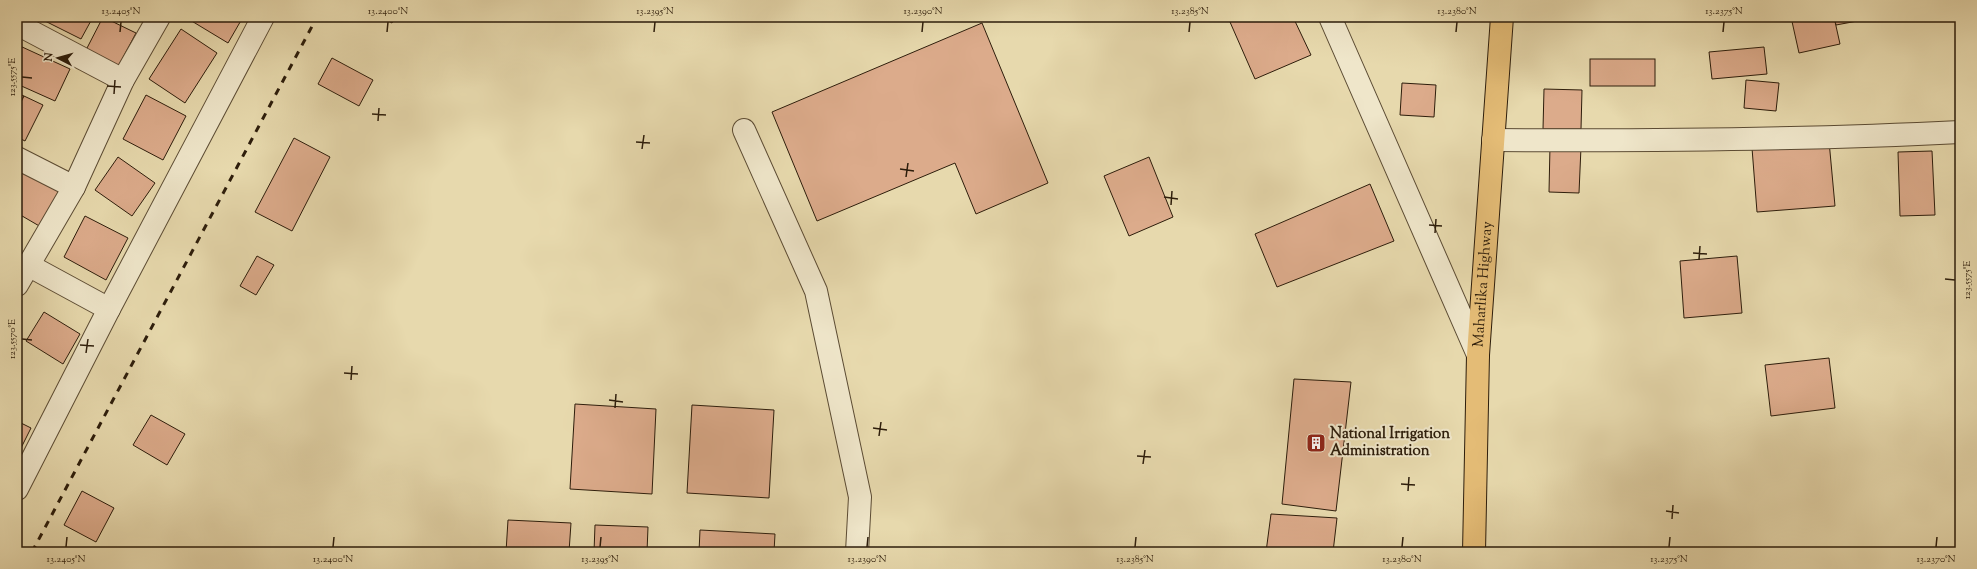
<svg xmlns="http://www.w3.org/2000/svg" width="1977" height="569" viewBox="0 0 1977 569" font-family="'Sorts Mill Goudy',serif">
  <rect width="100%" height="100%" fill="#e7d9ad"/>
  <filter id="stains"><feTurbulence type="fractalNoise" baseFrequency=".005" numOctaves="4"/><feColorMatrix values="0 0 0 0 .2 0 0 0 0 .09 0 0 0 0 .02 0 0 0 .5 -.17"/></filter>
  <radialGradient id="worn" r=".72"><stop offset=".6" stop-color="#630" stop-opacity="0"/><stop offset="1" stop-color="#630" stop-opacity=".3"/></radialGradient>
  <g fill="#dcab8b" stroke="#2d1d0b">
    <path d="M 37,17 L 93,17 L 81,39 Z"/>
    <path d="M 103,17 L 136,33 L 118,67 L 86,50 Z"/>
    <path d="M 185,17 L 243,17 L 228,43 Z"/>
    <path d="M 381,17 L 395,17 L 392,23 Z"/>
    <path d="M 1242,17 L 1293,17 L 1311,55 L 1255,79 L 1230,22 Z"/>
    <path d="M 1791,17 L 1834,17 L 1840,44 L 1799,53 Z"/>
    <path d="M 1834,17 L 1868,17 L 1868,19 L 1836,25 Z"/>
    <path d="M 982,23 L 1048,183 L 976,214 L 955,163 L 817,221 L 772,112 Z"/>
    <path d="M 181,29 L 217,53 L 185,103 L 149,79 Z"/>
    <path d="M 20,46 L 70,69 L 55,101 L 17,84 L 17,54 Z"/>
    <path d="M 1764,47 L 1767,74 L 1712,79 L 1709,52 Z"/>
    <path d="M 332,58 L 373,80 L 359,106 L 318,84 Z"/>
    <rect x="1590" y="59" width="65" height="27"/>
    <path d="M 1746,80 L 1779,83 L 1776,111 L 1744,108 Z"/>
    <path d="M 1402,83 L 1436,85 L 1434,117 L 1400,115 Z"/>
    <path d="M 1544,89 L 1582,90 L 1581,129 L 1543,129 Z"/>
    <path d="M 17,93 L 24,96 L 17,110 Z"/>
    <path d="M 146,95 L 186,116 L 163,160 L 123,139 Z"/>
    <path d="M 24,96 L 43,105 L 25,141 L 17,137 L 17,110 Z"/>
    <path d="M 294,138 L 330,157 L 292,231 L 255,212 Z"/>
    <path d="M 1829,141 L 1835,206 L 1757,212 L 1752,148 Z"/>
    <path d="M 1550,146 L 1581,147 L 1579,193 L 1549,192 Z"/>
    <path d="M 1932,151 L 1935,215 L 1900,216 L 1898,152 Z"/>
    <path d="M 118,157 L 155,183 L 132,216 L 95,190 Z"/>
    <path d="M 1149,157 L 1173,217 L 1129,236 L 1104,176 Z"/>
    <path d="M 20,169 L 60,191 L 41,227 L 17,213 L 17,174 Z"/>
    <path d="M 1370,184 L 1394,241 L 1277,287 L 1255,234 Z"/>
    <path d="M 85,216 L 128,238 L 106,280 L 64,257 Z"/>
    <path d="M 257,256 L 274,265 L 256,295 L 240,286 Z"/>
    <path d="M 1737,256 L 1742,313 L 1684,318 L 1680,261 Z"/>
    <path d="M 44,312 L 80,334 L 63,364 L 26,341 Z"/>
    <path d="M 1829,358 L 1835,408 L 1771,416 L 1765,365 Z"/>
    <path d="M 1294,379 L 1351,382 L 1336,511 L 1282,504 Z"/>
    <path d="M 575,404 L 656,409 L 652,494 L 570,489 Z"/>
    <path d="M 692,405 L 774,410 L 769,498 L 687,493 Z"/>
    <path d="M 151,415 L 185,434 L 167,465 L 133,445 Z"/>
    <path d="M 17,421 L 31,428 L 17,456 Z"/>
    <path d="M 82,491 L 114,508 L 96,542 L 64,525 Z"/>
    <path d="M 1271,514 L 1337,518 L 1333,552 L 1266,552 Z"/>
    <path d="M 508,520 L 571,523 L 569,552 L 506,552 Z"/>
    <path d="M 595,525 L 648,527 L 647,552 L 594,552 Z"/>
    <path d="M 700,530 L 775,534 L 774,552 L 699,552 Z"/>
  </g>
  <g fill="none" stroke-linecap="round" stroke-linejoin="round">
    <defs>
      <g id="minor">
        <path d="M 1330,17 L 1478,355"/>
        <path d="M 17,24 L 123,80"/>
        <path d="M 744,130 L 816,291 L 860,497 L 857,552"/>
        <path d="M 1493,140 C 1649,141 1804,140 1960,132"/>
        <path d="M 17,158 L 74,187"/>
        <path d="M 28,265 L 109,309"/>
        <path d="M 17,285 L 74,187 L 123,80 L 159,17"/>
        <path d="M 17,489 L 109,309 L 263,17"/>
      </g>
      <g id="trunk">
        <path id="s1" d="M 1474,552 L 1478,355 L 1502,17"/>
      </g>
    </defs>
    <use href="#minor" stroke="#5c4c34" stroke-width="24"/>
    <use href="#trunk" stroke="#2d1d0b" stroke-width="24"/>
    <use href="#minor" stroke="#efe6ca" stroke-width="22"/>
    <use href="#trunk" stroke="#e4bc76" stroke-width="22"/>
    <path stroke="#2d1d0b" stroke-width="3" stroke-dasharray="7 7" stroke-linecap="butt" d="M 32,552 L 317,17"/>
  </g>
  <path fill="none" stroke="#2d1d0b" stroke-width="1.5" d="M 120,32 L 121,22M 387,32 L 388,22M 654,32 L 655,22M 922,32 L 923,22M 1189,32 L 1190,22M 1456,32 L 1457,22M 1723,32 L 1724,22M 22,77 L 32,78M 107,86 L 121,87M 114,94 L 115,80M 372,114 L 386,115M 378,121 L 379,108M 636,142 L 650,143M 642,149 L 644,135M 900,169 L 914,171M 906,177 L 908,163M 1164,197 L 1178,199M 1171,205 L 1172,191M 1429,225 L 1442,226M 1435,233 L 1436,219M 1693,253 L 1707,254M 1699,260 L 1700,246M 1945,279 L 1955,280M 22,339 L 32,340M 80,345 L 94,346M 86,353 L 88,339M 344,373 L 358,374M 351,380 L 352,366M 609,400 L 623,402M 615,408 L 616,394M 873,428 L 887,430M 879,436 L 881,422M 1137,456 L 1151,457M 1143,464 L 1145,450M 1401,484 L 1415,485M 1408,491 L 1409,477M 1666,511 L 1679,513M 1672,519 L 1673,505M 66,547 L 67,537M 333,547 L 334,537M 600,547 L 601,537M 867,547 L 868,537M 1135,547 L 1136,537M 1402,547 L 1403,537M 1669,547 L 1670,537M 1936,547 L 1937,537"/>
  <defs>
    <symbol id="building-square" viewBox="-11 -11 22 22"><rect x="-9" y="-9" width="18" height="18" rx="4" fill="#8f2418" stroke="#efe6ca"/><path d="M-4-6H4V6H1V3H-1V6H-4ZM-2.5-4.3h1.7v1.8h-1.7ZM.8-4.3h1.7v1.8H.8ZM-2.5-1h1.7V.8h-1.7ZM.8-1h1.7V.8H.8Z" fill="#fff"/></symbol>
  </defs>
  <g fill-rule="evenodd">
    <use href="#building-square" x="1305" y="432" width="22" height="22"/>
  </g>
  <g text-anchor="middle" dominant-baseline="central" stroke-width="4" stroke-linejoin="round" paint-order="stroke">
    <g font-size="15" fill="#2d1d0b" stroke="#efe6ca">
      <text stroke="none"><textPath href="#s1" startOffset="268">Maharlika Highway</textPath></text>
    </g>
    <g font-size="15" font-weight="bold" fill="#2d1d0b" stroke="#efe6ca" text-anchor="start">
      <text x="1330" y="434">National Irrigation<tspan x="1330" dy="17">Administration</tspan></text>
    </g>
  </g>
  <rect width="1977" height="569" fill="none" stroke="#e7d9ad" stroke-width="44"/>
  <g transform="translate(58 58) rotate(276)" stroke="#efe6ca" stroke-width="3" paint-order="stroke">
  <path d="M0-3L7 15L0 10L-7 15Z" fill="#2d1d0b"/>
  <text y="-6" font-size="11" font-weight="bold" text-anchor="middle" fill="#2d1d0b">N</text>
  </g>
  <rect x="22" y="22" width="1933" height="525" fill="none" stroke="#2d1d0b" stroke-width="1.5"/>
  <g font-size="10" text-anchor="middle" fill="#2d1d0b">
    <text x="121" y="14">13.2405°N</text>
    <text x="388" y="14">13.2400°N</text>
    <text x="655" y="14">13.2395°N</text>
    <text x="923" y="14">13.2390°N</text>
    <text x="1190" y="14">13.2385°N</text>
    <text x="1457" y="14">13.2380°N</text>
    <text x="1724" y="14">13.2375°N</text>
    <text transform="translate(11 77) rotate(-90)" y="4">123.5575°E</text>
    <text transform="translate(1966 280) rotate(-90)" y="4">123.5575°E</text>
    <text transform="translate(11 339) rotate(-90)" y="4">123.5570°E</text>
    <text x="66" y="562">13.2405°N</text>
    <text x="333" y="562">13.2400°N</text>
    <text x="600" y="562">13.2395°N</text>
    <text x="867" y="562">13.2390°N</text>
    <text x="1135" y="562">13.2385°N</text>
    <text x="1402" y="562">13.2380°N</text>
    <text x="1669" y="562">13.2375°N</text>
    <text x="1936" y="562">13.2370°N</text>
  </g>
  <rect width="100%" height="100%" filter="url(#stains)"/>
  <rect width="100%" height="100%" fill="url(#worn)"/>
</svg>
